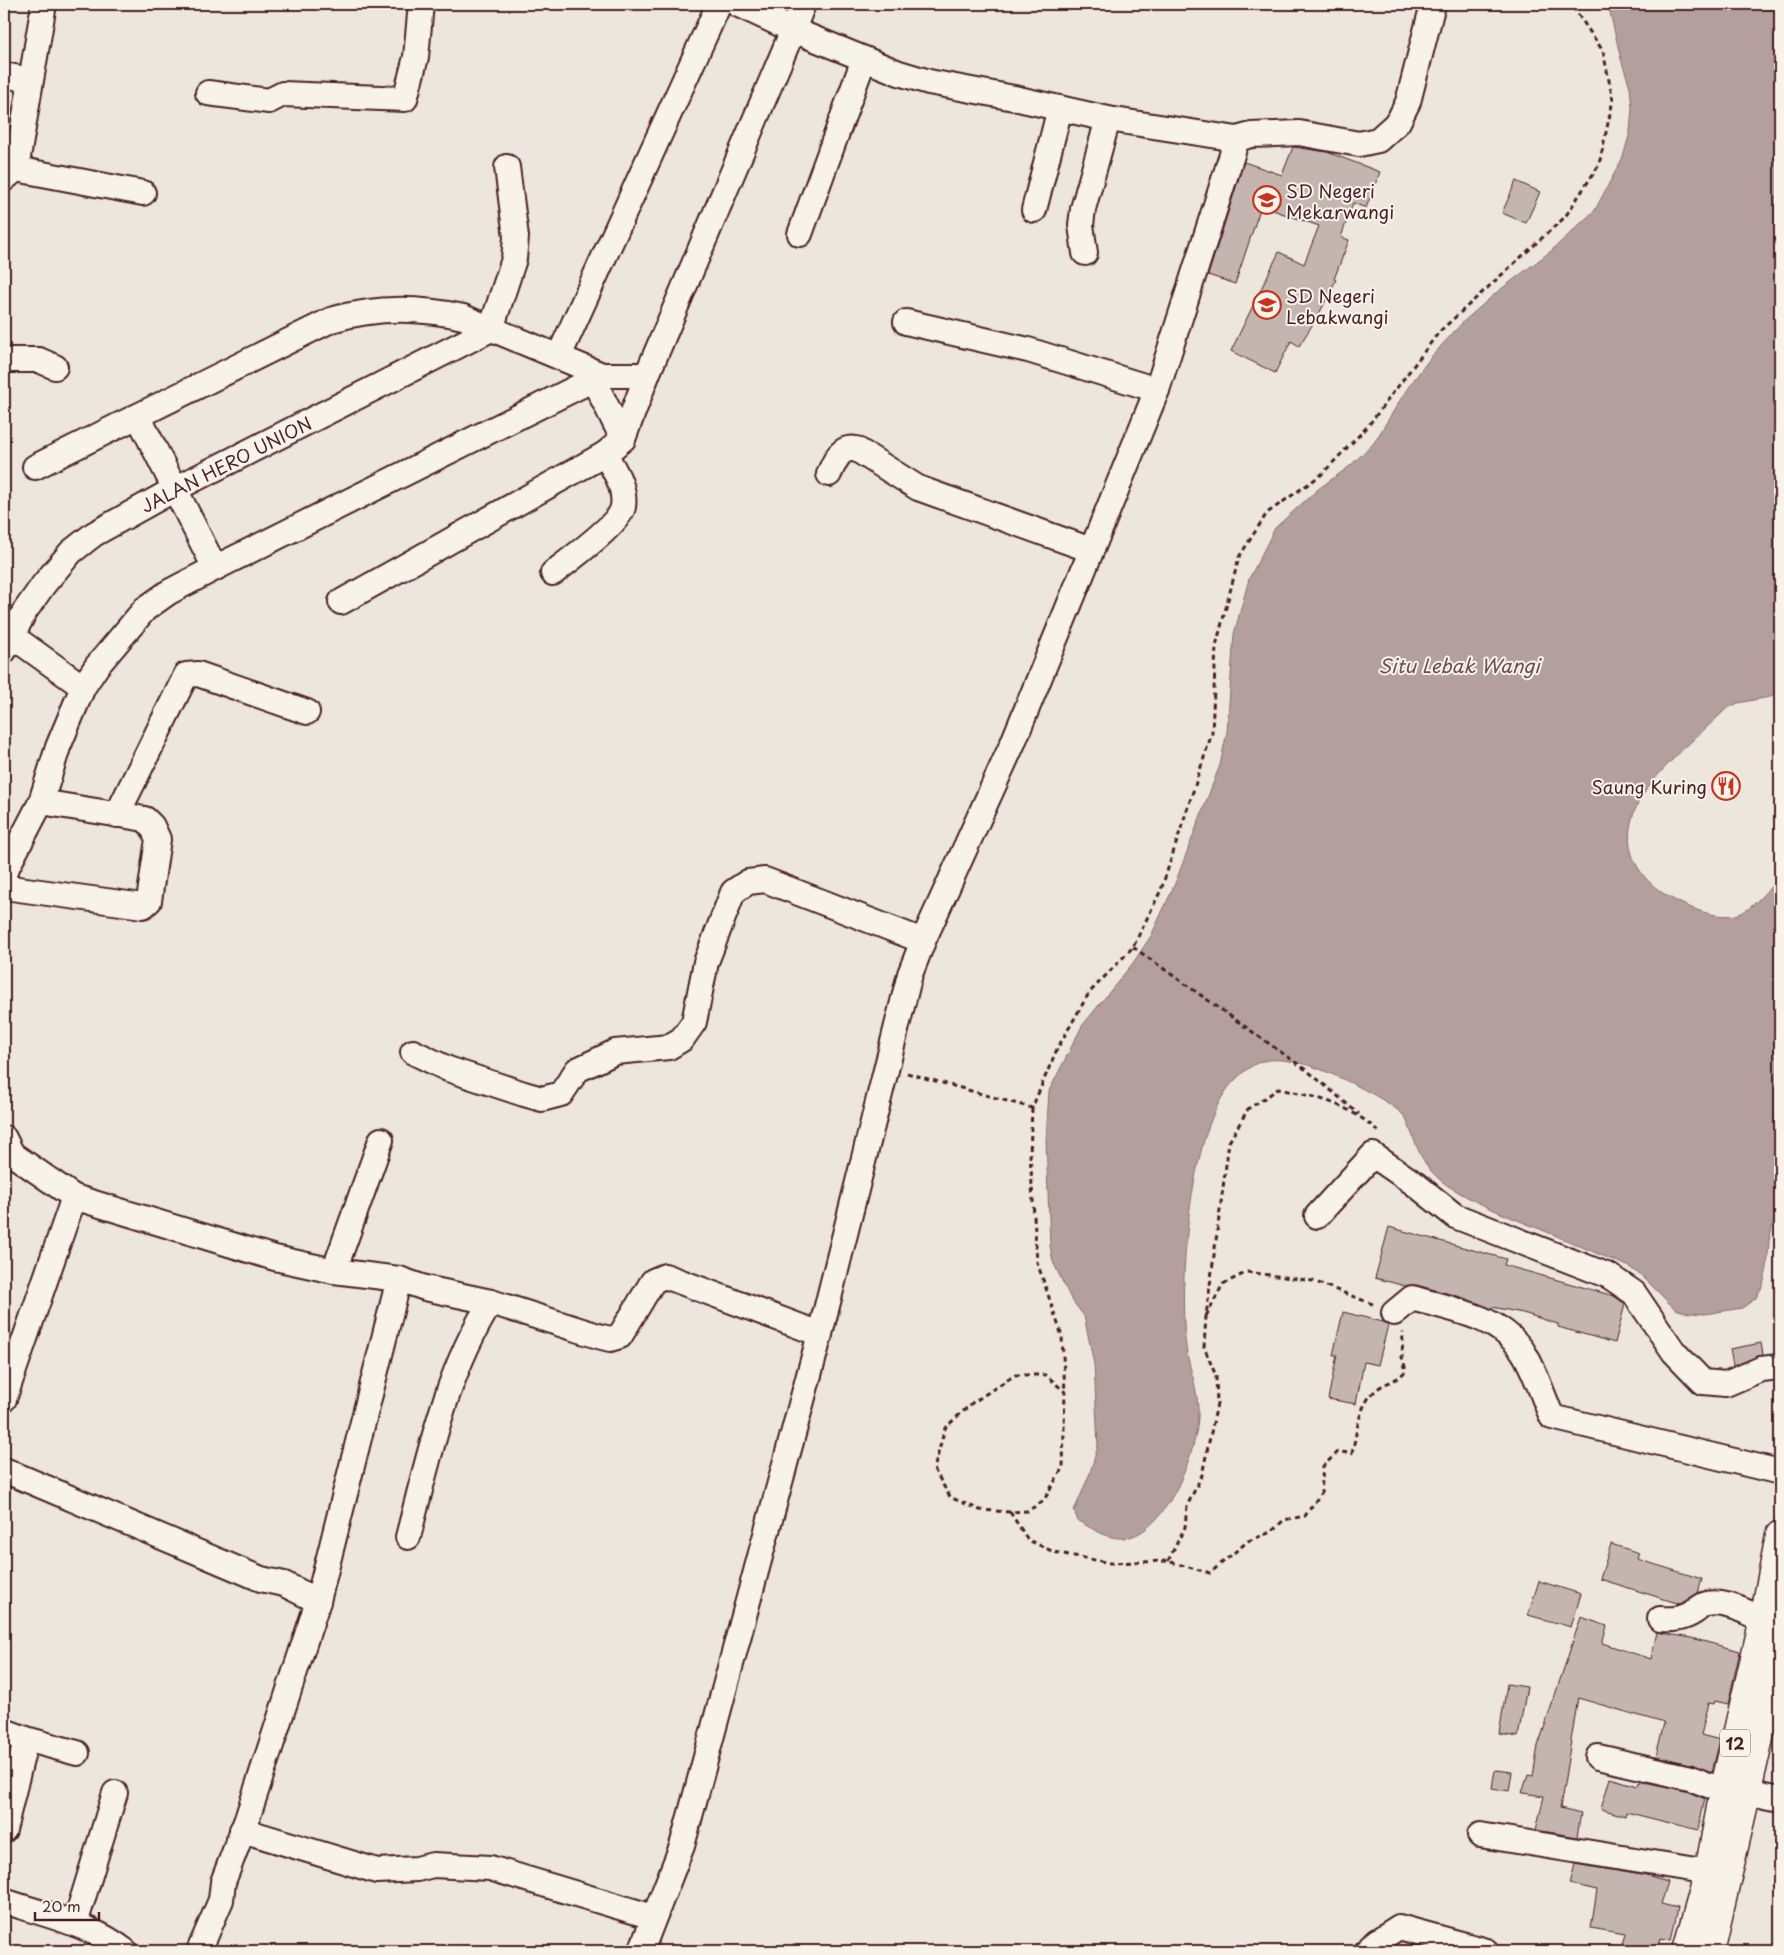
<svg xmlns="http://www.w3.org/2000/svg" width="1784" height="1955" viewBox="0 0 1784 1955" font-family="'Playpen Sans',sans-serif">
  <rect width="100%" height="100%" fill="#ece6dd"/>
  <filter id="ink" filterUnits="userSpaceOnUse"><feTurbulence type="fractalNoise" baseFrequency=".02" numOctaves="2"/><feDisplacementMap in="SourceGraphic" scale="10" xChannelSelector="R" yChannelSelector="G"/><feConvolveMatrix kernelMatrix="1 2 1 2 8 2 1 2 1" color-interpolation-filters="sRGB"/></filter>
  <g filter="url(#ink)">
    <path fill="#b39f9d" stroke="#896c6f" d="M 1608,4 L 1780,4 L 1780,695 L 1738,703 L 1726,709 C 1699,736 1648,776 1635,810 C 1617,855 1645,888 1685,905 C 1700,912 1719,918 1736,915 C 1755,910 1764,889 1780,880 L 1780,1190 L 1769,1241 L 1767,1268 L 1763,1285 L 1755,1299 L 1742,1308 L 1705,1314 L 1689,1313 L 1675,1309 L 1644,1278 L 1628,1266 C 1601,1256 1574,1243 1547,1232 C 1515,1219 1480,1206 1450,1187 C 1429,1174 1420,1157 1412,1134 C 1410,1129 1407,1120 1404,1116 C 1391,1100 1325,1069 1304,1064 C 1292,1061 1276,1058 1263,1061 C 1252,1064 1242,1073 1234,1081 C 1190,1126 1179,1276 1185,1338 C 1187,1366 1200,1390 1198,1418 C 1196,1454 1166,1533 1125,1538 C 1108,1540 1092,1528 1078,1521 L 1074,1511 L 1090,1473 L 1098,1446 L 1094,1364 L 1084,1316 L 1071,1299 L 1053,1262 L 1050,1245 L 1046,1140 L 1049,1091 L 1082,1026 L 1133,963 L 1151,936 L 1174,886 L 1220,765 L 1227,732 L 1234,634 L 1249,579 L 1275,528 L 1317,490 L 1350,466 L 1374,443 L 1407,389 L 1431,357 L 1463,322 L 1496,293 L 1551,251 L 1595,210 L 1623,157 L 1630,132 L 1632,107 L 1630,87 L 1621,59 Z"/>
    <g fill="#c4b5b0" stroke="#4a1f2b">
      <path d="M 1293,147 L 1327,152 L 1380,172 L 1366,208 L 1353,203 L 1341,237 L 1349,240 L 1334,279 L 1336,280 L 1318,316 L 1299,346 L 1291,341 L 1275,373 L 1231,351 L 1279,252 L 1304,264 L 1319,226 L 1261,206 L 1235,284 L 1208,275 L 1244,162 L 1282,175 Z"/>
      <path d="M 1516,181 L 1540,192 L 1526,223 L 1502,213 Z"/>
      <path d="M 1389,1227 L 1506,1259 L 1504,1265 L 1614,1296 L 1625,1304 L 1615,1343 L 1558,1327 L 1558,1324 L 1523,1313 L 1492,1307 L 1492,1309 L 1461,1297 L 1416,1285 L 1405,1286 L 1375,1278 Z"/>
      <path d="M 1343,1312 L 1383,1322 L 1388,1325 L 1378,1365 L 1364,1362 L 1356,1404 L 1328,1399 L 1337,1355 L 1333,1355 Z"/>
      <path d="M 1761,1343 L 1763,1355 L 1733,1366 L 1730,1349 Z"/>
      <path d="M 1611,1544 L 1639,1553 L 1637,1559 L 1702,1579 L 1698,1593 L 1680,1604 L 1600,1579 Z"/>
      <path d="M 1539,1581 L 1581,1594 L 1571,1627 L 1528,1615 Z"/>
      <path d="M 1581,1617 L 1607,1626 L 1602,1643 L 1651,1659 L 1657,1632 L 1691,1638 L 1740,1651 L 1728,1704 L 1715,1701 L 1714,1704 L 1709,1703 L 1701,1735 L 1720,1740 L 1712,1772 L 1693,1765 L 1656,1756 L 1664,1723 L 1578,1698 L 1560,1808 L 1581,1813 L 1577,1837 L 1536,1830 L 1544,1796 L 1522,1793 L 1528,1775 L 1533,1776 L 1538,1746 Z"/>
      <path d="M 1507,1684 L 1527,1687 L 1518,1737 L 1499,1734 Z"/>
      <path d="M 1495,1770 L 1512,1772 L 1509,1791 L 1492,1788 Z"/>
      <path d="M 1610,1778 L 1638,1786 L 1639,1782 L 1649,1783 L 1686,1791 L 1705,1799 L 1698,1830 L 1626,1812 L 1625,1816 L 1601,1809 Z"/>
      <path d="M 1575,1864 L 1642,1875 L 1668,1882 L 1661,1904 L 1678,1908 L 1671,1941 L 1660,1939 L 1657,1951 L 1632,1951 L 1621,1948 L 1625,1934 L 1591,1928 L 1597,1890 L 1570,1884 Z"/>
    </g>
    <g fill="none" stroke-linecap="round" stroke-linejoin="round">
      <defs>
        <g id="minor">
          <path d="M 737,4 L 793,30 L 803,4"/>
          <path d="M 4,75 L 30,80"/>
          <path d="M 208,93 L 269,101 L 283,94 L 405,99 L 416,57 L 421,4"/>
          <path d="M 16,169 L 143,193"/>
          <path d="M 4,179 L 16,169 L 44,4"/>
          <path d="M 1034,210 L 1060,108"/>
          <path d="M 800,234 L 864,59"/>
          <path d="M 1085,253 L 1081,225 L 1083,209 L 1108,119"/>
          <path d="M 906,322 L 1028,350 L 1157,390"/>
          <path d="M 491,329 L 514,259 L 516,237 L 507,167"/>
          <path d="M 559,356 L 719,4"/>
          <path d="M 4,360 L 39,360 L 55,367"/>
          <path d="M 593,379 L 623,439"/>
          <path d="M 138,416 L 215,568"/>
          <path d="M 35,467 L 331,320 C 374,307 419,307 463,317 L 602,375 L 647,375 L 793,30 L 899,73 L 929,82 L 1014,98 L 1108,119 L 1237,139 L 1251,135 L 1299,133 L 1359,144 L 1378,140 L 1398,122 L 1408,102 L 1433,4"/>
          <path d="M 829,474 C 835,461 840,446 856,449 L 918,488 L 1091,550"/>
          <path d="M 553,573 C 567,562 620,523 623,507 C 626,487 614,470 605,454"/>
          <path d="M 341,602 L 605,454 L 623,439 L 647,375"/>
          <path d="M 12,636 L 83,687"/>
          <path d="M 4,651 L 25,611 L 44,584 L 71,552 L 94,534 L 175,489 L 491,329"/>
          <path d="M 117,815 L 186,675 L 198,674 L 307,712"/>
          <path d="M 4,873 L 41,802 L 58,747 L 83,687 L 97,666 L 145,609 L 169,592 L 215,568 L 602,375"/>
          <path d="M 4,887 L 143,906 L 149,901 L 158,839 L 152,826 L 145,819 L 41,802"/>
          <path d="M 413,1052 L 448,1069 L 524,1094 L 542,1099 L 561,1094 L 577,1070 L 594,1062 L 615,1052 L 669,1047 L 682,1039 L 694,1022 L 706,962 L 733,892 L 748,882 L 765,880 L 923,941"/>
          <path d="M 4,1138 L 12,1154 L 74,1197 L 275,1258 L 334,1271 L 399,1279 L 425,1288 L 491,1302 L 598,1336 L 610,1339 L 620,1336 L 653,1281 L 665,1276 L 820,1334"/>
          <path d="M 1317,1216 L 1373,1155 L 1415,1184 L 1455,1216 L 1609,1276 L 1634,1293 L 1674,1352 L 1703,1382 L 1726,1384 L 1761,1369 L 1780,1367"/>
          <path d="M 334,1271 L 381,1140"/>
          <path d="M 1394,1313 L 1412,1298 C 1449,1309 1497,1315 1522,1350 C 1534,1367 1543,1397 1552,1417 L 1780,1472"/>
          <path d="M 4,1399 L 74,1197"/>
          <path d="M 4,1470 L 261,1579 L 284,1584 L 318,1601"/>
          <path d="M 408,1537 C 429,1457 446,1372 491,1302"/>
          <path d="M 1660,1619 C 1673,1620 1683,1619 1694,1612 C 1698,1609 1702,1605 1707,1604 C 1725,1600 1747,1613 1764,1619"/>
          <path d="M 4,1731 L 26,1739 L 4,1830"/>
          <path d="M 26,1739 L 77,1753"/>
          <path d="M 1598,1757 L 1690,1778 L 1724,1791"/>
          <path d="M 1746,1792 L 1780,1799"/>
          <path d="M 242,1830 L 377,1871 L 417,1869 L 433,1865 L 490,1868 L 653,1917"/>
          <path d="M 1480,1835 L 1709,1872"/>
          <path d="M 4,1901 C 45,1915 91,1924 125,1951"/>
          <path d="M 75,1924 L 115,1793"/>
          <path d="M 199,1951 L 221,1900 L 223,1882 L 247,1819 L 318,1601 L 399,1279"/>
          <path d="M 641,1951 L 682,1846 L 820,1334 L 910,974 L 923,941 L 1012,745 L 1157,390 L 1237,139"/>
          <path d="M 1367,1951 L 1377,1941 L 1399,1927 L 1487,1951"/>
        </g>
        <g id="highway">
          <path d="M 1687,1951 L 1709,1872 L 1724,1791 L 1764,1619 L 1780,1535"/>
          <path d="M 1710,1951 L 1780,1647"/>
        </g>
      </defs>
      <use href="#minor" stroke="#4a1f2b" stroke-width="28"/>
      <use href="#highway" stroke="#4a1f2b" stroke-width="31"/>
      <g stroke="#4a1f2b" stroke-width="3" stroke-dasharray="5 4" stroke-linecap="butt">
        <path d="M 1133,947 L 1309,1072 L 1359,1114"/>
        <path d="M 907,1073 L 1032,1108 L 1057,1049 L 1089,993 L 1133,947 L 1161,890 L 1212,733 L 1216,646 L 1239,557 L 1267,513 L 1321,475 L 1368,426 L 1439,332 L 1565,217 L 1599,165 L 1613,100 L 1603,51 L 1571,4"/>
        <path d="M 1032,1108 L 1030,1154 L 1037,1262 L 1062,1336 L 1065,1392"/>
        <path d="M 1206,1316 L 1223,1284 L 1247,1272 L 1313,1281 L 1375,1305"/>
        <path d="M 1015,1375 L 1046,1375 L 1065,1392 L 1063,1467 L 1044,1500 L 1028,1511 L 1010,1512 L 980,1510 L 950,1497 L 934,1469 L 945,1428 L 972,1403 Z"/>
        <path d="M 1010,1512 L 1028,1540 L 1054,1552 L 1110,1563 L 1167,1561 L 1210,1573 L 1248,1541 L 1271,1532 L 1284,1520 L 1305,1516 L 1321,1493 L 1323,1466 L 1338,1452 L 1352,1453 C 1358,1429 1358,1402 1380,1387 C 1390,1381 1399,1380 1406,1370 L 1402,1357 L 1403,1332"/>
        <path d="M 1168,1561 L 1185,1527 L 1187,1506 L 1202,1475 L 1217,1404 L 1216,1376 L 1204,1347 L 1206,1316 L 1229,1142 L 1248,1109 L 1278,1089 C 1317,1096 1351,1105 1380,1133"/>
      </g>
      <use href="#minor" stroke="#f7f3e8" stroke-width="24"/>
      <use href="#highway" stroke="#f7f3e8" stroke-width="28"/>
    </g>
  </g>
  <defs>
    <symbol id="school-ring" viewBox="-11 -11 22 22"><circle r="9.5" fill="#f7f3e8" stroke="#c8321e" stroke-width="1.5"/><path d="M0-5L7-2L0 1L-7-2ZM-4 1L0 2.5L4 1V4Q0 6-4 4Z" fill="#c8321e"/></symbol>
    <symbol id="restaurant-ring" viewBox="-11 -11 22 22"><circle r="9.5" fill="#f7f3e8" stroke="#c8321e" stroke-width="1.5"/><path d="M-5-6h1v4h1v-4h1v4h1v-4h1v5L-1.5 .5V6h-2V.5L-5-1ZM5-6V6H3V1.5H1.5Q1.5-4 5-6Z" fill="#c8321e"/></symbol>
  </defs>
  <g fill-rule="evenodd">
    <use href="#school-ring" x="1251" y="184" width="32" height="32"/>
    <use href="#school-ring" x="1251" y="289" width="32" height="32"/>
    <use href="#restaurant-ring" x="1710" y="770" width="32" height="32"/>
  </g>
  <g text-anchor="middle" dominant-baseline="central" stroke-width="4" stroke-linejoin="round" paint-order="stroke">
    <rect fill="#f7f3e8" stroke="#7e5f64" stroke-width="1" x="1720" y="1729.5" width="30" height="27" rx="4"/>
    <g font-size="16" font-weight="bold" fill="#4a1f2b">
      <text x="1735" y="1743">12</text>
    </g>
    <g font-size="18" fill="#4a1f2b" stroke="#f7f3e8" text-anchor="start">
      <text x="1286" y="190">SD Negeri<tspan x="1286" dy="21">Mekarwangi</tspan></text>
      <text x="1286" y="295">SD Negeri<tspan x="1286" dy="21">Lebakwangi</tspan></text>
      <text x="1707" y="786" text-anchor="end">Saung Kuring</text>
    </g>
    <g font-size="18" fill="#4a1f2b" stroke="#f7f3e8">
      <text transform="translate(226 464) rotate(-27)">JALAN HERO UNION</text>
    </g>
    <g font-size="19" font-style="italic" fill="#6f4c53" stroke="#f7f3e8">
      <text x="1459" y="665">Situ Lebak Wangi</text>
    </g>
  </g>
  <rect width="1784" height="1955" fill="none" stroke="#f7f3e8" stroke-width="20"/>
  <rect x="10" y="10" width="1764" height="1935" fill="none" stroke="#4a1f2b" stroke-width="2" filter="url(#ink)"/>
  <path d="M35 1912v8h64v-8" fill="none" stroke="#4a1f2b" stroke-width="2.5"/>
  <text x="42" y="1912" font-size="15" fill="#4a1f2b" stroke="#f7f3e8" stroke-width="4" paint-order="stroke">20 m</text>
</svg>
